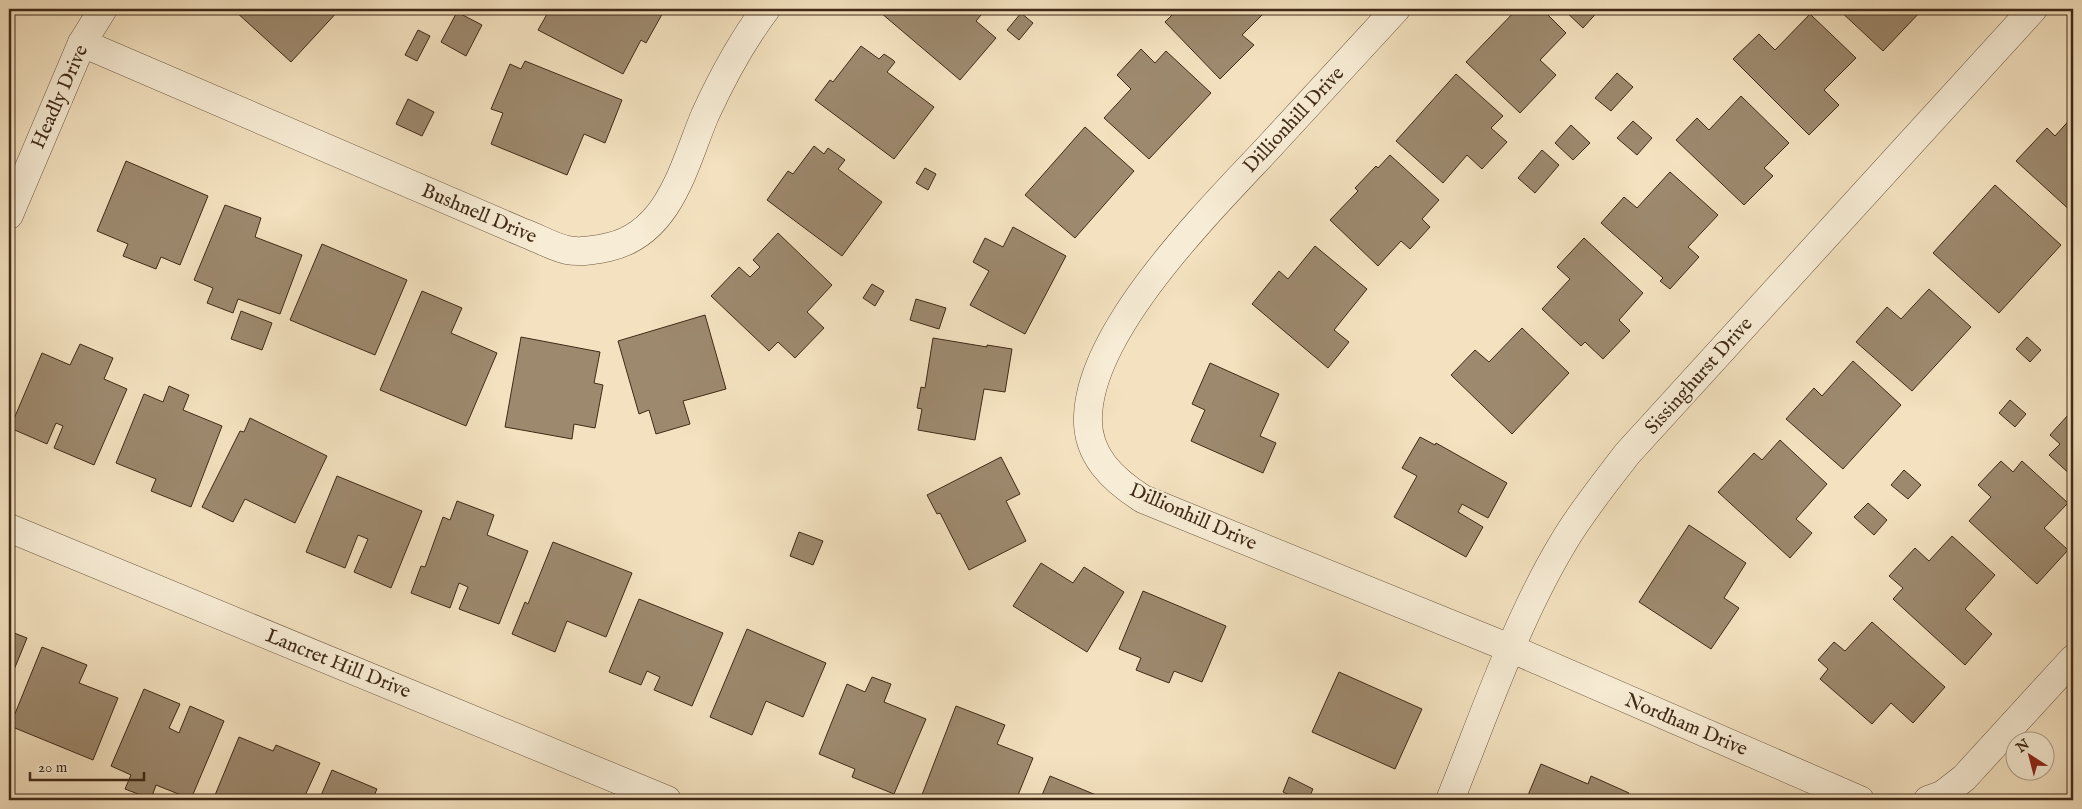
<svg xmlns="http://www.w3.org/2000/svg" width="2082" height="809" viewBox="0 0 2082 809" font-family="'IM FELL English',serif">
  <rect width="100%" height="100%" fill="#f3e1bf"/>
  <filter id="stains"><feTurbulence type="fractalNoise" baseFrequency=".004" numOctaves="4"/><feColorMatrix values="0 0 0 0 .2 0 0 0 0 .09 0 0 0 0 .02 0 0 0 .5 -.17"/></filter>
  <radialGradient id="worn" r=".72"><stop offset=".6" stop-color="#630" stop-opacity="0"/><stop offset="1" stop-color="#630" stop-opacity=".3"/></radialGradient>
  <g fill="#9d896e" stroke="#402a17">
    <path d="M 236,9 L 340,9 L 291,62 L 235,11 Z"/>
    <path d="M 550,9 L 665,9 L 646,43 L 641,40 L 623,74 L 538,30 Z"/>
    <path d="M 885,9 L 986,9 L 976,21 L 996,38 L 960,80 L 881,13 Z"/>
    <path d="M 1178,9 L 1266,9 L 1267,10 L 1242,35 L 1254,45 L 1220,79 L 1165,22 Z"/>
    <path d="M 1517,9 L 1542,9 L 1566,33 L 1540,60 L 1556,75 L 1520,113 L 1466,62 Z"/>
    <path d="M 1563,9 L 1600,9 L 1583,28 Z"/>
    <path d="M 1838,9 L 1923,9 L 1883,51 Z"/>
    <path d="M 457,12 L 482,25 L 466,56 L 441,42 Z"/>
    <path d="M 1021,13 L 1033,23 L 1019,40 L 1007,30 Z"/>
    <path d="M 1810,14 L 1856,58 L 1824,90 L 1839,105 L 1809,135 L 1733,59 L 1759,34 L 1775,50 Z"/>
    <path d="M 418,30 L 430,36 L 417,61 L 405,55 Z"/>
    <path d="M 861,46 L 879,59 L 884,54 L 893,60 L 895,62 L 887,72 L 934,107 L 894,159 L 815,100 L 830,80 L 833,82 Z"/>
    <path d="M 1141,49 L 1155,63 L 1166,51 L 1211,93 L 1149,159 L 1104,118 L 1131,89 L 1117,75 Z"/>
    <path d="M 525,61 L 622,100 L 605,143 L 584,134 L 567,175 L 491,144 L 503,113 L 491,109 L 510,64 L 521,69 Z"/>
    <path d="M 1617,73 L 1633,87 L 1611,111 L 1595,98 Z"/>
    <path d="M 1456,74 L 1503,116 L 1491,128 L 1507,142 L 1482,169 L 1467,155 L 1443,183 L 1396,141 Z"/>
    <path d="M 1741,96 L 1789,143 L 1764,168 L 1773,176 L 1744,205 L 1676,140 L 1697,118 L 1709,130 Z"/>
    <path d="M 408,99 L 434,112 L 422,136 L 396,124 Z"/>
    <path d="M 2073,116 L 2073,213 L 2016,161 L 2047,128 L 2055,136 Z"/>
    <path d="M 1633,121 L 1652,138 L 1637,155 L 1617,138 Z"/>
    <path d="M 1571,125 L 1590,143 L 1573,160 L 1555,143 Z"/>
    <path d="M 1085,127 L 1134,171 L 1075,238 L 1025,195 Z"/>
    <path d="M 814,146 L 824,154 L 828,148 L 845,160 L 838,169 L 882,202 L 842,256 L 767,200 L 788,171 L 793,174 Z"/>
    <path d="M 1542,150 L 1559,165 L 1535,193 L 1518,178 Z"/>
    <path d="M 1390,155 L 1439,200 L 1422,219 L 1430,227 L 1410,249 L 1401,241 L 1378,266 L 1330,220 L 1358,191 L 1355,188 L 1376,166 L 1378,168 Z"/>
    <path d="M 126,161 L 208,196 L 180,265 L 161,257 L 156,269 L 123,256 L 128,244 L 97,231 Z"/>
    <path d="M 925,168 L 936,174 L 928,190 L 916,183 Z"/>
    <path d="M 1670,172 L 1718,215 L 1688,247 L 1699,257 L 1670,289 L 1660,281 L 1663,278 L 1601,223 L 1624,197 L 1637,208 Z"/>
    <path d="M 1995,185 L 2061,245 L 1999,313 L 1933,253 Z"/>
    <path d="M 225,205 L 261,218 L 255,237 L 302,255 L 280,314 L 238,299 L 233,313 L 207,303 L 213,288 L 194,280 Z"/>
    <path d="M 1013,227 L 1066,256 L 1025,334 L 970,305 L 989,271 L 973,262 L 985,238 L 1003,247 Z"/>
    <path d="M 778,233 L 832,285 L 807,312 L 824,328 L 795,358 L 778,342 L 769,351 L 711,296 L 739,267 L 750,277 L 760,267 L 753,260 Z"/>
    <path d="M 1584,238 L 1643,293 L 1619,320 L 1630,331 L 1603,359 L 1585,342 L 1581,346 L 1542,309 L 1570,279 L 1557,267 Z"/>
    <path d="M 322,244 L 407,280 L 375,355 L 290,320 Z"/>
    <path d="M 1315,246 L 1367,289 L 1334,330 L 1349,342 L 1328,368 L 1252,304 L 1279,271 L 1288,279 Z"/>
    <path d="M 872,284 L 884,291 L 875,306 L 863,298 Z"/>
    <path d="M 1929,289 L 1971,327 L 1912,391 L 1856,342 L 1887,307 L 1901,319 Z"/>
    <path d="M 422,291 L 462,308 L 451,333 L 497,353 L 466,426 L 380,390 Z"/>
    <path d="M 916,299 L 946,308 L 939,329 L 910,320 Z"/>
    <path d="M 241,311 L 272,323 L 262,350 L 231,339 Z"/>
    <path d="M 705,315 L 726,389 L 683,401 L 690,424 L 656,434 L 649,410 L 639,414 L 618,341 Z"/>
    <path d="M 1522,328 L 1569,373 L 1512,434 L 1451,375 L 1475,350 L 1489,362 Z"/>
    <path d="M 521,337 L 600,352 L 594,383 L 603,385 L 595,428 L 574,424 L 572,439 L 505,427 Z"/>
    <path d="M 2027,337 L 2041,350 L 2030,362 L 2016,349 Z"/>
    <path d="M 933,338 L 987,347 L 987,345 L 1012,349 L 1005,392 L 984,389 L 975,440 L 918,430 L 922,409 L 917,408 L 921,387 L 925,388 Z"/>
    <path d="M 80,344 L 113,358 L 104,379 L 127,389 L 94,465 L 54,448 L 63,426 L 56,423 L 47,444 L 10,428 L 42,353 L 70,365 Z"/>
    <path d="M 1853,361 L 1901,405 L 1843,469 L 1786,419 L 1814,388 L 1822,396 Z"/>
    <path d="M 1210,363 L 1279,394 L 1260,436 L 1276,443 L 1263,473 L 1191,441 L 1205,410 L 1192,404 Z"/>
    <path d="M 169,386 L 189,395 L 183,410 L 222,426 L 191,507 L 151,491 L 156,479 L 116,463 L 144,394 L 163,402 Z"/>
    <path d="M 2010,400 L 2026,414 L 2015,427 L 1999,413 Z"/>
    <path d="M 2069,414 L 2073,418 L 2073,477 L 2049,455 L 2060,444 L 2050,435 Z"/>
    <path d="M 250,418 L 327,456 L 295,523 L 245,499 L 233,522 L 202,507 L 240,431 L 244,432 Z"/>
    <path d="M 1420,437 L 1435,445 L 1436,443 L 1507,483 L 1488,518 L 1462,504 L 1458,512 L 1483,527 L 1466,557 L 1394,517 L 1417,476 L 1402,468 Z"/>
    <path d="M 1780,440 L 1827,484 L 1796,519 L 1812,533 L 1790,558 L 1718,492 L 1754,453 L 1762,460 Z"/>
    <path d="M 1001,457 L 1020,494 L 1006,501 L 1026,541 L 969,570 L 940,513 L 937,514 L 927,495 Z"/>
    <path d="M 2001,461 L 2013,472 L 2022,461 L 2068,503 L 2044,528 L 2068,550 L 2037,584 L 1969,521 L 1991,497 L 1978,485 Z"/>
    <path d="M 1904,470 L 1921,485 L 1908,499 L 1891,485 Z"/>
    <path d="M 337,476 L 422,511 L 391,588 L 354,572 L 368,539 L 358,535 L 345,568 L 306,552 Z"/>
    <path d="M 457,501 L 494,515 L 487,535 L 528,551 L 499,624 L 459,609 L 468,587 L 459,583 L 450,608 L 411,593 L 421,566 L 425,567 L 443,517 L 450,520 Z"/>
    <path d="M 1868,503 L 1887,520 L 1874,535 L 1854,517 Z"/>
    <path d="M 1689,525 L 1746,563 L 1724,598 L 1739,608 L 1711,649 L 1639,602 Z"/>
    <path d="M 799,532 L 823,541 L 813,565 L 790,556 Z"/>
    <path d="M 1952,536 L 1995,575 L 1965,609 L 1992,634 L 1965,665 L 1893,599 L 1903,588 L 1889,576 L 1915,548 L 1929,561 Z"/>
    <path d="M 553,542 L 632,573 L 606,637 L 567,621 L 555,652 L 512,634 L 525,602 L 528,604 Z"/>
    <path d="M 1041,563 L 1073,583 L 1084,567 L 1124,592 L 1087,652 L 1013,606 Z"/>
    <path d="M 1143,591 L 1226,626 L 1202,682 L 1174,671 L 1169,683 L 1136,670 L 1141,658 L 1119,649 Z"/>
    <path d="M 639,599 L 723,633 L 692,706 L 654,690 L 660,677 L 647,671 L 641,685 L 609,672 Z"/>
    <path d="M 1872,622 L 1945,687 L 1913,723 L 1891,703 L 1872,724 L 1820,679 L 1828,669 L 1818,660 L 1834,642 L 1845,651 Z"/>
    <path d="M 747,629 L 826,663 L 803,717 L 766,701 L 752,735 L 710,717 Z"/>
    <path d="M 9,631 L 27,638 L 9,682 Z"/>
    <path d="M 42,647 L 87,665 L 79,683 L 118,698 L 93,760 L 10,726 Z"/>
    <path d="M 1339,672 L 1422,709 L 1395,769 L 1312,732 Z"/>
    <path d="M 872,677 L 891,684 L 884,702 L 926,719 L 894,794 L 852,777 L 855,769 L 819,754 L 847,684 L 865,692 Z"/>
    <path d="M 144,689 L 180,704 L 169,728 L 179,733 L 190,706 L 224,721 L 191,799 L 156,785 L 151,799 L 125,789 L 131,775 L 111,766 Z"/>
    <path d="M 956,706 L 1005,725 L 997,744 L 1033,758 L 1016,800 L 920,800 Z"/>
    <path d="M 239,737 L 273,751 L 276,745 L 320,763 L 303,800 L 213,800 Z"/>
    <path d="M 1541,764 L 1588,784 L 1591,776 L 1629,793 L 1626,800 L 1526,800 Z"/>
    <path d="M 332,770 L 377,789 L 372,800 L 319,800 Z"/>
    <path d="M 1050,776 L 1084,790 L 1108,800 L 1040,800 Z"/>
    <path d="M 1289,777 L 1313,789 L 1308,800 L 1300,800 L 1283,792 Z"/>
  </g>
  <g fill="none" stroke-linecap="round" stroke-linejoin="round">
    <defs>
      <g id="minor">
        <path d="M 1396,9 C 1354,55 1311,101 1268,148 C 1210,210 1091,328 1088,416 C 1086,455 1113,480 1143,499 L 1512,649 L 1860,800"/>
        <path d="M 82,43 L 524,233 C 538,238 553,247 567,250 C 581,253 596,250 609,247 C 670,233 684,165 705,115 C 722,78 742,41 766,9"/>
        <path d="M 9,215 L 82,43 L 103,9"/>
        <path d="M 9,528 L 667,800"/>
        <path d="M 1450,800 C 1484,716 1516,621 1563,543 C 1581,512 1605,483 1627,454 L 2033,9"/>
        <path d="M 1928,800 L 1942,795 L 1964,778 L 2073,659"/>
      </g>
    </defs>
    <use href="#minor" stroke="#6d5841" stroke-width="29"/>
    <use href="#minor" stroke="#f7ecd5" stroke-width="28"/>
  </g>
  <g text-anchor="middle" dominant-baseline="central" stroke-width="4.5" stroke-linejoin="round" paint-order="stroke">
    <g font-size="20" fill="#402a17" stroke="#f7ecd5">
      <text transform="translate(60 97) rotate(-66)">Headly Drive</text>
      <text transform="translate(1294 120) rotate(-47)">Dillionhill Drive</text>
      <text transform="translate(479 214) rotate(23)">Bushnell Drive</text>
      <text transform="translate(1699 376) rotate(-48)">Sissinghurst Drive</text>
      <text transform="translate(1193 517) rotate(24)">Dillionhill Drive</text>
      <text transform="translate(338 664) rotate(22)">Lancret Hill Drive</text>
      <text transform="translate(1686 725) rotate(23)">Nordham Drive</text>
    </g>
  </g>
  <rect width="2082" height="809" fill="none" stroke="#f3e1bf" stroke-width="30"/>
  <rect x="10" y="10" width="2062" height="789" fill="none" stroke="#402a17" stroke-width="2.5"/>
  <rect x="15" y="15" width="2052" height="779" fill="none" stroke="#402a17"/>
  <g transform="translate(2030 756) rotate(324)"><circle r="24" fill="#f7ecd5" stroke="#ae9e89"/>
  <path d="M0-4L9 19L0 12L-9 19Z" fill="#8f2418"/>
  <text y="-8" font-size="14" font-weight="bold" text-anchor="middle" fill="#402a17">N</text>
  </g>
  <path d="M30 772v8h114v-8" fill="none" stroke="#402a17" stroke-width="2.5"/>
  <text x="38" y="772" font-size="15" fill="#402a17" stroke="#f7ecd5" stroke-width="4" paint-order="stroke">20 m</text>
  <rect width="100%" height="100%" filter="url(#stains)"/>
  <rect width="100%" height="100%" fill="url(#worn)"/>
</svg>
